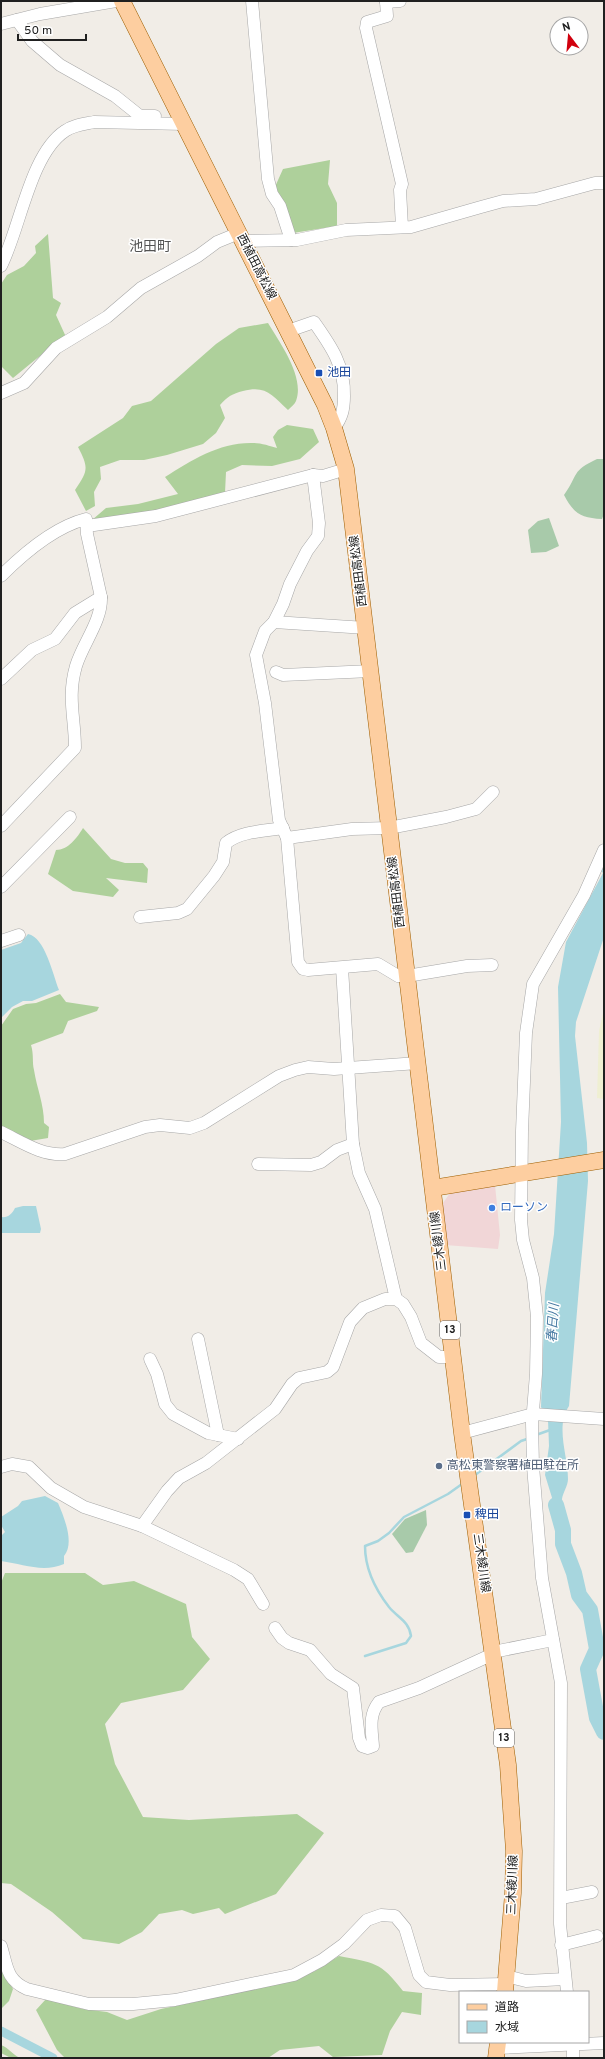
<svg xmlns="http://www.w3.org/2000/svg" width="605" height="2059" viewBox="0 0 605 2059" font-family="Overpass,'Noto Sans JP',sans-serif">
  <rect width="100%" height="100%" fill="#f1ede7"/>
  <path fill="#f1d6d7" d="M 495,1185 L 500,1235 L 498,1249 L 445,1245 L 441,1206 L 450,1193 Z"/>
  <path fill="#efefd2" d="M 604,1009 L 604,1099 L 597,1098 L 599,1031 Z"/>
  <g fill="#aed09b">
    <path d="M 330,160 L 328,184 L 337,203 L 337,226 L 293,233 L 274,189 L 283,169 Z"/>
    <path d="M 48,234 L 53,298 L 61,303 L 56,315 L 66,337 L 52,346 L 13,378 L 1,366 L 1,284 L 7,275 L 24,266 L 36,253 L 35,246 Z"/>
    <path d="M 268,323 C 280,343 305,377 296,401 C 295,404 291,407 288,410 C 272,395 266,385 243,391 C 232,394 228,396 220,405 L 225,418 L 216,433 L 203,444 L 167,455 L 144,460 L 120,460 L 100,467 L 101,479 L 94,492 L 95,506 L 86,511 L 75,490 C 88,471 89,468 78,447 L 123,418 L 132,406 L 151,401 L 216,344 L 239,328 Z"/>
    <path d="M 287,425 L 313,429 L 319,442 L 300,459 L 272,466 L 242,465 L 226,472 L 225,493 L 164,510 L 92,520 L 106,508 L 138,504 L 178,494 L 165,477 C 192,460 220,442 253,443 C 261,443 270,446 277,448 L 273,437 L 278,430 Z"/>
    <path d="M 83,828 L 111,859 L 125,863 L 143,863 L 148,869 L 147,883 L 106,878 L 119,890 L 113,897 L 73,891 L 48,874 L 56,850 C 68,850 77,838 83,828 Z"/>
    <path d="M 60,994 L 66,1002 L 99,1007 L 97,1011 L 68,1021 L 63,1033 L 31,1045 C 34,1055 32,1062 34,1070 C 37,1089 44,1104 44,1123 L 49,1127 L 48,1138 L 30,1141 L 1,1128 L 1,1026 L 13,1009 L 26,1004 L 36,1003 Z"/>
    <path d="M 5,1573 L 85,1573 L 103,1585 L 134,1581 L 186,1604 L 192,1637 L 210,1659 L 183,1690 L 121,1703 L 105,1724 L 115,1764 L 143,1817 L 189,1820 L 297,1814 L 324,1833 L 276,1894 L 225,1914 L 219,1908 L 193,1914 L 182,1910 L 159,1914 L 142,1932 L 119,1944 L 83,1939 L 52,1912 L 11,1884 L 1,1883 L 1,1583 Z"/>
    <path d="M 339,1956 C 374,1963 380,1961 403,1991 L 422,1993 L 421,2015 L 402,2012 L 390,2031 L 382,2055 L 333,2057 L 319,2046 L 280,2050 L 268,2058 L 65,2058 L 57,2050 L 36,2010 L 46,1999 L 83,2009 L 107,2012 L 127,2020 L 161,2009 L 278,1984 L 315,1971 Z"/>
    <path d="M 1,1969 L 13,1989 L 9,2001 L 1,2009 Z"/>
    <path d="M 1,2045 C 9,2048 12,2054 20,2058 L 11,2058 L 1,2053 Z"/>
  </g>
  <g fill="#a8caaa">
    <path d="M 597,459 L 604,459 L 604,514 L 602,519 C 581,518 574,514 564,495 C 579,474 571,471 597,459 Z"/>
    <path d="M 549,518 L 559,546 L 546,552 L 531,553 L 528,530 L 538,521 Z"/>
    <path d="M 426,1510 L 427,1525 L 413,1552 L 406,1553 L 392,1534 L 405,1519 Z"/>
  </g>
  <g fill="#a7d6de">
    <path d="M 604,865 L 604,937 L 576,1022 L 575,1036 L 587,1143 L 588,1181 L 569,1406 C 555,1427 568,1455 568,1479 C 568,1486 563,1492 562,1499 C 560,1509 563,1520 562,1530 L 545,1475 L 549,1446 L 548,1420 L 541,1407 L 545,1293 L 554,1234 L 561,1122 L 558,987 L 566,942 L 603,873 L 601,871 Z"/>
    <path d="M 28,934 C 45,937 53,975 59,990 L 32,1001 L 23,1001 L 12,1007 L 1,1018 L 1,950 L 21,943 Z"/>
    <path d="M 23,1206 L 36,1206 L 41,1229 L 40,1233 L 1,1233 L 1,1217 C 8,1218 12,1214 15,1208 Z"/>
    <path d="M 45,1496 L 58,1503 C 64,1517 75,1543 64,1556 L 64,1564 C 43,1573 23,1564 1,1561 L 1,1536 L 5,1532 L 1,1525 L 1,1517 L 18,1506 L 22,1501 Z"/>
  </g>
  <g fill="none" stroke-linecap="round" stroke-linejoin="round">
    <g stroke="#a7d6de" stroke-width="2.5">
      <path d="M 536,1435 L 550,1430"/>
      <path d="M 475,1475 L 521,1441 L 530,1438"/>
      <path d="M 365,1656 L 406,1643 L 411,1636 C 409,1621 398,1618 389,1607 C 375,1589 365,1569 365,1546 L 378,1541 L 389,1533 L 404,1517 L 448,1494 L 462,1484"/>
    </g>
    <path stroke="#a7d6de" stroke-width="9" d="M 1,2031 L 53,2058"/>
    <path stroke="#a7d6de" stroke-width="16" d="M 556,1505 L 563,1530 L 563,1544 L 574,1573 L 579,1595 L 590,1610 L 597,1649 L 588,1669 L 597,1718 L 604,1732"/>
    <defs>
      <g id="minor">
        <path d="M 252,1 L 268,179 L 272,194 L 280,206 L 291,240"/>
        <path d="M 386,1 L 387,16 L 367,22 L 366,28 L 402,184 L 400,190 L 402,227"/>
        <path d="M 386,2 L 400,1"/>
        <path d="M 17,20 L 32,41 L 60,65 L 115,96 L 140,116 L 155,116"/>
        <path d="M 1,24 L 40,14 L 116,1"/>
        <path d="M 242,241 L 297,240 L 346,230 L 411,227 L 481,207 L 503,201 L 536,199 L 595,183 L 604,183"/>
        <path d="M 1,266 C 20,229 30,154 65,131 C 73,125 84,124 94,122 L 184,124"/>
        <path d="M 288,331 L 314,322 C 331,346 345,366 344,396 C 344,409 342,418 334,428"/>
        <path d="M 1,393 L 24,383 L 56,348 L 107,317 L 141,288 L 198,256 L 217,242 L 239,233"/>
        <path d="M 313,475 L 319,523 L 318,536 L 307,551 L 290,584 L 283,604 L 274,622 L 265,631 L 256,655 L 265,703 L 279,820 L 287,838 L 298,962 L 303,969 L 308,970 L 378,964 L 398,976 L 407,976 L 467,966 L 492,965"/>
        <path d="M 87,526 L 156,516 L 313,475 L 323,476 L 346,469"/>
        <path d="M 1,576 C 24,553 54,527 86,519 L 87,534 L 101,597 C 102,621 83,643 76,666 C 67,697 75,718 75,748 L 1,826"/>
        <path d="M 274,622 L 366,628"/>
        <path d="M 276,672 L 283,675 L 371,671"/>
        <path d="M 1,679 L 32,650 L 55,639 L 75,613 L 101,597"/>
        <path d="M 287,838 L 352,829 L 389,828 L 446,817 L 476,809 L 493,792"/>
        <path d="M 1,887 L 70,817"/>
        <path d="M 140,917 L 178,913 L 187,909 L 214,876 L 223,862 L 226,843 C 241,831 265,831 283,828"/>
        <path d="M 1,941 L 19,935"/>
        <path d="M 342,968 L 353,1144 L 359,1173 L 375,1209 L 396,1299"/>
        <path d="M 1,1132 C 22,1142 42,1156 65,1154 L 145,1127 L 160,1125 L 190,1128 L 204,1123 L 279,1076 L 295,1070 L 308,1067 L 334,1069 L 418,1063"/>
        <path d="M 258,1164 L 311,1165 L 321,1162 L 337,1150 L 353,1144"/>
        <path d="M 198,1339 L 218,1435"/>
        <path d="M 150,1359 L 157,1374 L 165,1404 L 173,1414 L 208,1433 L 238,1439"/>
        <path d="M 462,1433 L 533,1414 L 604,1419"/>
        <path d="M 1,1467 L 12,1464 L 29,1467 L 51,1488 L 84,1507 L 142,1526 L 234,1570 L 248,1579 L 263,1604"/>
        <path d="M 142,1526 L 167,1491 L 179,1478 L 206,1463 L 275,1409 L 292,1384 L 299,1378 L 327,1372 L 333,1367 L 350,1322 L 363,1308 L 385,1299 L 396,1299 L 403,1304 L 411,1317 L 421,1343 L 439,1357 L 453,1357"/>
        <path d="M 275,1628 L 282,1638 L 289,1643 L 310,1650 L 331,1674 L 353,1688 L 359,1738 L 362,1746 L 368,1748 L 373,1746 C 372,1730 368,1716 379,1702 L 419,1688 L 493,1654"/>
        <path d="M 493,1652 L 553,1640"/>
        <path d="M 561,1898 L 592,1892"/>
        <path d="M 561,1945 L 597,1936"/>
        <path d="M 1,1946 C 7,1965 6,1980 27,1989 L 89,2004 L 133,2004 L 175,2000 L 294,1975 L 322,1960 L 344,1944 L 367,1920 L 381,1915 L 395,1916 L 405,1928 L 419,1975 L 426,1982 L 450,1985 L 506,1984"/>
        <path d="M 506,1976 L 526,1981 L 565,1979"/>
        <path d="M 567,1992 L 560,1924 L 561,1683 L 542,1578 L 533,1466 L 532,1423 L 536,1374 L 537,1317 L 533,1278 L 523,1240 L 521,1220 L 522,1131 L 526,1033 L 533,984 L 584,895 L 604,850"/>
        <path d="M 573,2042 L 573,2058"/>
        <path d="M 497,2048 L 604,2043"/>
      </g>
      <g id="major">
        <path d="M 122,1 L 325,405 L 334,428 L 346,469 L 462,1433 L 508,1765 L 514,1851 L 513,1893 L 505,1992"/>
        <path d="M 433,1188 L 604,1160"/>
        <path d="M 496,2058 L 498,2042"/>
      </g>
    </defs>
    <use href="#minor" stroke="#a7a7a7" stroke-width="13"/>
    <use href="#major" stroke="#9d5e00" stroke-width="17"/>
    <use href="#minor" stroke="#fff" stroke-width="12"/>
    <use href="#major" stroke="#fdcea0" stroke-width="16"/>
  </g>
  <g fill="#1a4fb4" stroke="#fff" stroke-width="1.5">
    <rect x="315" y="369" width="8" height="8" rx="2"/>
    <rect x="463" y="1511" width="8" height="8" rx="2"/>
  </g>
  <circle fill="#3f7fe0" stroke="#fff" stroke-width="1.5" cx="492" cy="1208" r="4"/>
  <circle fill="#5c6f8a" stroke="#fff" stroke-width="1.5" cx="439" cy="1466" r="4"/>
  <g text-anchor="middle" dominant-baseline="central" stroke-width="3" stroke-linejoin="round" paint-order="stroke">
    <g fill="#fff" stroke="#636363" stroke-width="1">
      <rect x="440" y="1321" width="20" height="18" rx="3"/>
      <rect x="494" y="1729" width="20" height="18" rx="3"/>
    </g>
    <g font-size="11" font-weight="bold" fill="#202020">
      <text x="450" y="1330">13</text>
      <text x="504" y="1738">13</text>
    </g>
    <g font-size="12" fill="#202020" stroke="#fff">
      <text transform="translate(256 267) rotate(63)">西植田高松線</text>
      <text transform="translate(359 571) rotate(-97)">西植田高松線</text>
      <text transform="translate(397 892) rotate(-97)">西植田高松線</text>
      <text transform="translate(439 1241) rotate(-97)">三木綾川線</text>
      <text transform="translate(481 1563) rotate(82)">三木綾川線</text>
      <text transform="translate(513 1885) rotate(-88)">三木綾川線</text>
    </g>
    <g font-size="12" fill="#164399" stroke="#fff" text-anchor="start">
      <text x="327" y="373">池田</text>
      <text x="475" y="1515">稗田</text>
    </g>
    <g font-size="12" fill="#366cbe" stroke="#fff" text-anchor="start">
      <text x="500" y="1208">ローソン</text>
    </g>
    <g font-size="12" fill="#4e5e75" stroke="#fff" text-anchor="start">
      <text x="447" y="1466">高松東警察署植田駐在所</text>
    </g>
    <g font-size="13" font-style="italic" fill="#4579a2" stroke="#fff">
      <text transform="translate(554 1323) rotate(-86)">春日川</text>
    </g>
    <g font-size="14" fill="#535353" stroke="#fff">
      <text x="150" y="247">池田町</text>
    </g>
  </g>
  <rect width="605" height="2059" fill="none" stroke="#202020" stroke-width="4"/>
  <rect x="459" y="1991" width="130" height="52" fill="#ffffff" stroke="#a6a6a6"/>
  <rect x="467" y="2004" width="20" height="6" fill="#fdcea0" stroke="#a6a6a6"/>
  <text x="495" y="2011" font-size="12" fill="#202020">道路</text>
  <rect x="467" y="2021" width="20" height="12" fill="#a7d6de" stroke="#a6a6a6"/>
  <text x="495" y="2031" font-size="12" fill="#202020">水域</text>
  <g transform="translate(569 36) rotate(344)"><circle r="19" fill="#ffffff" stroke="#a6a6a6"/>
  <path d="M0-3L7 15L0 10L-7 15Z" fill="#d1000e"/>
  <text y="-6" font-size="11" font-weight="bold" text-anchor="middle" fill="#202020">N</text>
  </g>
  <path d="M18 34v6h68v-6" fill="none" stroke="#202020" stroke-width="2"/>
  <text x="24" y="34" font-size="12" fill="#202020" stroke="#ffffff" stroke-width="3" paint-order="stroke">50 m</text>
</svg>
